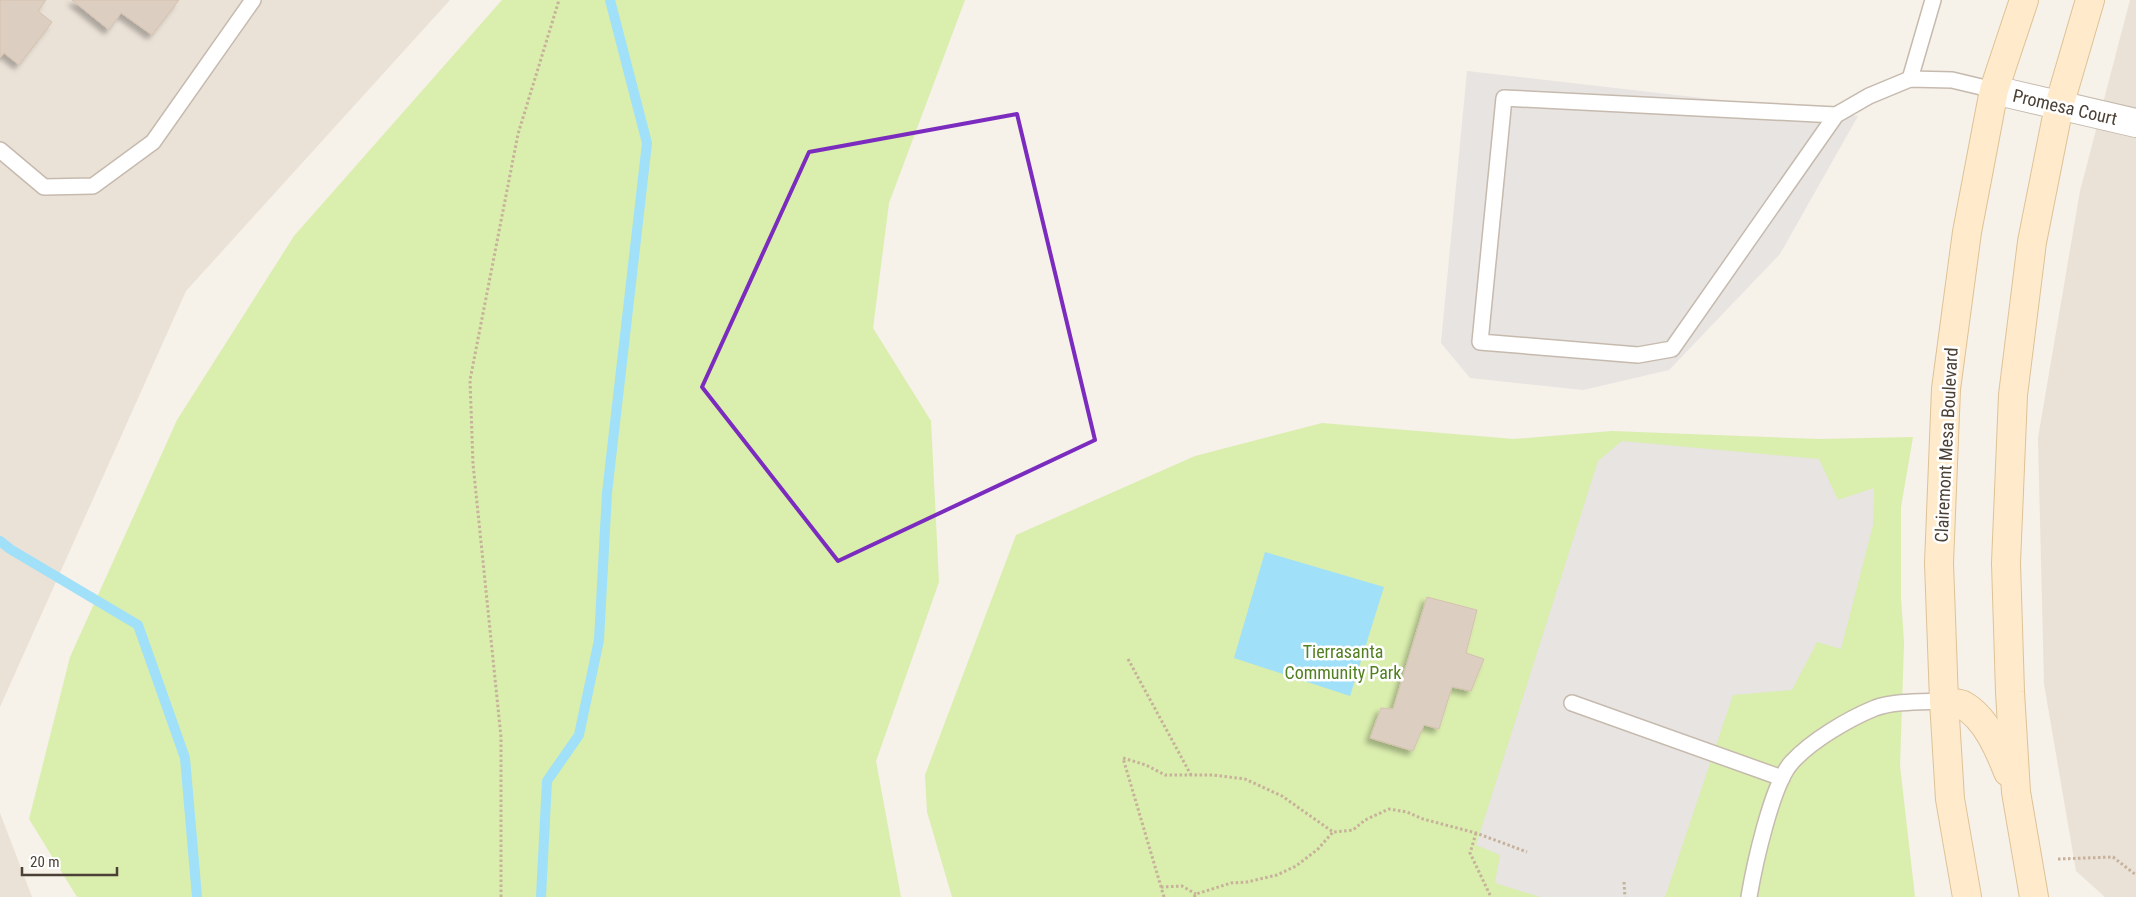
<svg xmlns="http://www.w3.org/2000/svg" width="2136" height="897" viewBox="0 0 2136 897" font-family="'Roboto Condensed',sans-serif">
  <defs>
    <filter id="shadow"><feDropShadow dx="-4.5" dy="4.5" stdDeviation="2.5" flood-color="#0004"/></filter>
  </defs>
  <rect width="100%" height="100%" fill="#f6f1e9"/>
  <g fill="#ebe2d7">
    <path d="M 0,0 L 450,0 L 186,291 L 0,707 Z"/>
    <path d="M 2130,0 L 2136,0 L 2136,897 L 2105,897 L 2076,871 L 2044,684 L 2038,438 L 2080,191 Z"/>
    <path d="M 0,813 L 32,897 L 0,897 Z"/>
  </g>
  <g fill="#daeeae">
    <path d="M 502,0 L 965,0 L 889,203 L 873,328 L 931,421 L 939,582 L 876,761 L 901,897 L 77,897 L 29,819 L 70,657 L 177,420 L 294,236 Z"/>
    <path d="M 1322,423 L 1514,439 L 1612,431 L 1820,439 L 1913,437 L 1901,507 L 1901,598 L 1904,642 L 1900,766 L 1915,897 L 952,897 L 927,812 L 925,775 L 1016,535 L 1195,456 Z"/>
  </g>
  <g fill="#e7e4e1">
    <path d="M 1467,71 L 1858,116 L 1780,254 L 1669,370 L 1583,390 L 1470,378 L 1441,343 Z"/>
    <path d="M 1622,441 L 1819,459 L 1838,500 L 1874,488 L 1873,525 L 1841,649 L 1817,642 L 1792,690 L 1733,695 L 1665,897 L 1540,897 L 1495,883 L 1500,855 L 1476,845 L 1598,461 Z"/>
  </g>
  <path fill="#a0e0f9" d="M 1265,552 L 1384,587 L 1350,696 L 1234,658 Z"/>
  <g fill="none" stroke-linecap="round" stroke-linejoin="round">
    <g stroke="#a0e0f9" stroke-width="10">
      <path d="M 0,541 L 10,549 L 138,625 L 185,758 L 197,897"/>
      <path d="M 541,897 L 547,781 L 579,735 L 599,640 L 607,493 L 647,143 L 610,0"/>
    </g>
  </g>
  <g fill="#dccec0" stroke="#d5c1b0" filter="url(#shadow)">
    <path d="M 0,0 L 46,0 L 38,11 L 52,22 L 19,65 L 4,53 L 0,58 Z"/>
    <path d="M 72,0 L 179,0 L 152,35 L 121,13 L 109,30 Z"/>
    <path d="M 1427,597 L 1477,610 L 1466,653 L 1484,659 L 1471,691 L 1452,687 L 1439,729 L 1424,725 L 1413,751 L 1370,738 L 1381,708 L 1393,709 Z"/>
  </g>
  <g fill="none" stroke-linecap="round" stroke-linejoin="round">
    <defs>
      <g id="service">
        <path d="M 1910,79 L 1933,0"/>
        <path d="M 1836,115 L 1504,98 L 1480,342 L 1638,355 L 1672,349 L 1836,115 L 1869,96 L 1910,79 L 1952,80 L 1994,90"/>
        <path d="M 0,150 L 44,187 L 93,186 L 153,142 L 253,0"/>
        <path d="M 1572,703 L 1782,778"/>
        <path d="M 1749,897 C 1754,867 1772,783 1792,762 C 1811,741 1848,719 1875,708 C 1894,701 1923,702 1944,701"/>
      </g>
      <path id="minor" d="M 1994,90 L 2136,123"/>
      <g id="secondary">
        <path d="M 1944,701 C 1950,703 1958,703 1963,705 C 1986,718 1999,749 2008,772"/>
        <path d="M 1967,897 L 1950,799 L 1944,701 L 1939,563 L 1946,389 L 1967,232 L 1994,90 L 2024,0"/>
        <path d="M 2034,897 L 2016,792 L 2010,692 L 2006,563 L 2013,395 L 2032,242 L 2059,106 L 2090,0"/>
      </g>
    </defs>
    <use href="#service" stroke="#c6baae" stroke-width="18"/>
    <use href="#minor" stroke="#c6baae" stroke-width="30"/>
    <use href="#secondary" stroke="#dec296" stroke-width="30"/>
    <g stroke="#c7b19a" stroke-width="3" stroke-dasharray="2.5 2.5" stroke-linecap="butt">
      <path d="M 1128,659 L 1191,775"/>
      <path d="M 1476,833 L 1470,853 L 1491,897"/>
      <path d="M 2058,859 L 2113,857 L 2136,875"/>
      <path d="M 1624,882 L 1625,897"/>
      <path d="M 1161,887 L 1182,886 L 1196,894"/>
      <path d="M 501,897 L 501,737 L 473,464 L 470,380 L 518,134 L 559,0"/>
      <path d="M 1164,897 L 1123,758 L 1146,765 L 1165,775 L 1213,775 L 1245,779 L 1282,796 L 1333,832 L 1353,830 L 1365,820 L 1389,809 L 1407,812 L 1423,819 L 1476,833 L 1527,852"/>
      <path d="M 1194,897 L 1196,894 L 1231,883 L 1247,882 L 1277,875 L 1296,866 L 1318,849 L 1333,832"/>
    </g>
    <use href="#service" stroke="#fff" stroke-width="15"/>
    <use href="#minor" stroke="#fff" stroke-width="28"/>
    <use href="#secondary" stroke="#ffebcb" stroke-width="28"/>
  </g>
  <path fill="none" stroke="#7b2cbf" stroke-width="4" stroke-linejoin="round" d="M 1017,114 L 1095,440 L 838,561 L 702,387 L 809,152 Z"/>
  <g text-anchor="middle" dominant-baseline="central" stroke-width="5" stroke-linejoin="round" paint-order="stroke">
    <g font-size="18" fill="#4b4036" stroke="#fff">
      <text transform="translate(2065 107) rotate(13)">Promesa Court</text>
      <text transform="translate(1946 445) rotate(-87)">Clairemont Mesa Boulevard</text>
    </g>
    <g font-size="18" fill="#527f21" stroke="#fff">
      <text x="1343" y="651">Tierrasanta<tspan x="1343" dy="21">Community Park</tspan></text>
    </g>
  </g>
  <path d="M22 867v8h95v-8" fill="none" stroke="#4b4036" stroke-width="2.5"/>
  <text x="30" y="867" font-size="15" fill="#4b4036" stroke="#ffffff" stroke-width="4" paint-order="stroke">20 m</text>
</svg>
